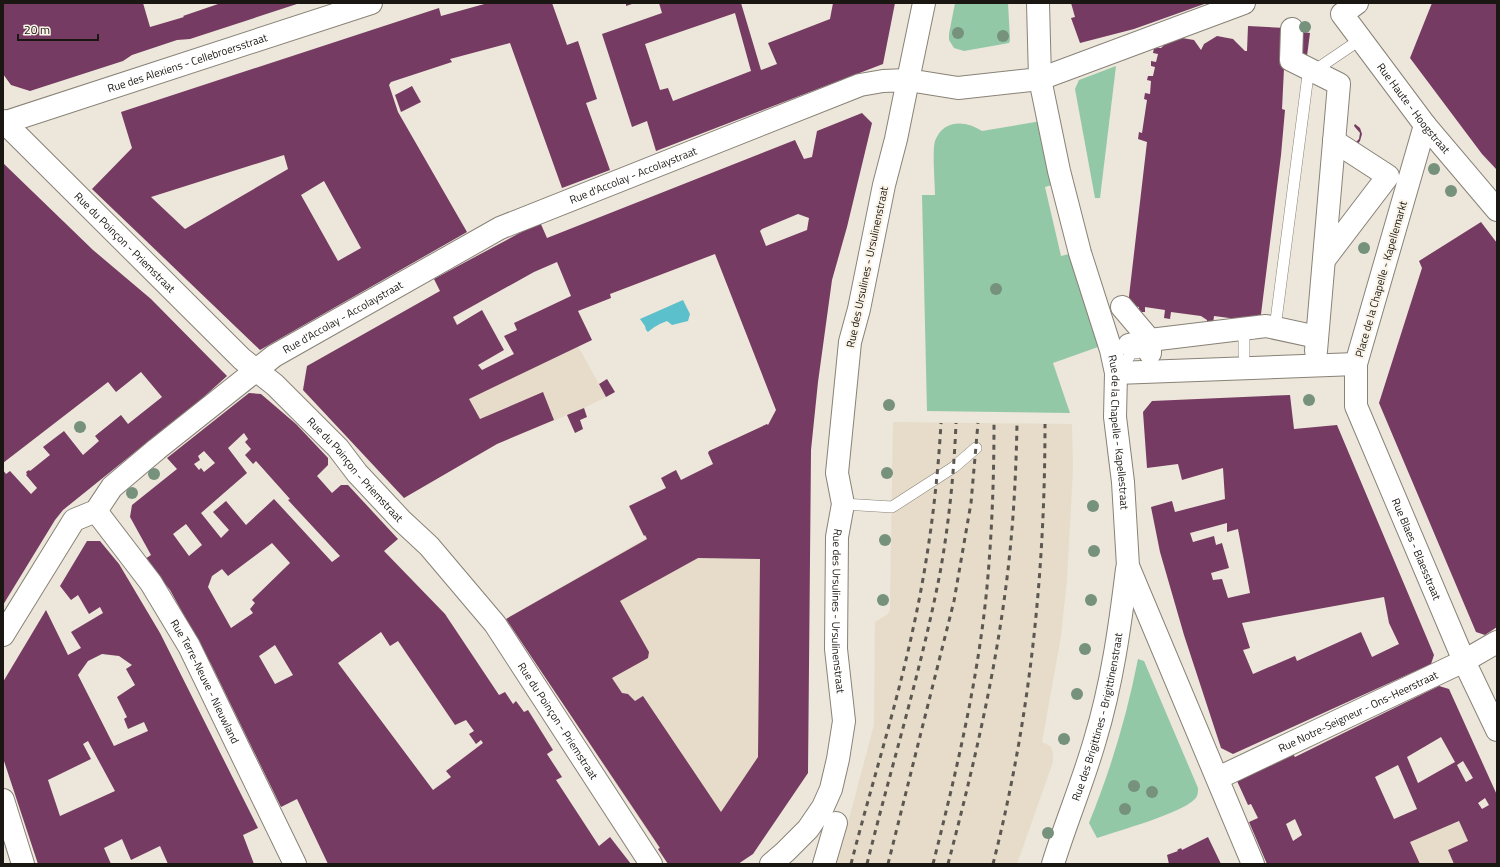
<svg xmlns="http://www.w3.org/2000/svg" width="1500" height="867" viewBox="0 0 1500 867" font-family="'Titillium Web',sans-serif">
  <rect width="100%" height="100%" fill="#ede6da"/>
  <g fill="#e6dcc9">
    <path d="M 440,291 L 491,388 L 578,346 L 606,397 L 584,408 L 497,444 L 404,498 L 303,390 L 307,366 Z"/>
    <path d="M 893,422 L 1072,424 L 1073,469 L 1067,579 L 1061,636 L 1042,742 L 1050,746 L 1053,752 L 1053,762 L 1017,864 L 837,864 L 874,725 L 875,622 L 888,614 L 890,610 Z"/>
    <path d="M 811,450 L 808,773 L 668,864 L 658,849 L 659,848 L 506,619 L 698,508 Z"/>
    <path d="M 1442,798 L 1454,824 L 1459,821 L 1468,841 L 1497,864 L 1297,864 Z"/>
  </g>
  <g fill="#93c8a7">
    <path d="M 955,3 L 1008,3 L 1010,40 L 1009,43 L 964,51 L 954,48 L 949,40 L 949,34 Z"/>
    <path d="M 1116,66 L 1100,198 L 1095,198 L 1075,89 L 1079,80 Z"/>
    <path d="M 1041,121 L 1052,185 L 1045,187 L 1061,256 L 1069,254 L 1098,347 L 1053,363 L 1070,413 L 927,411 L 922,195 L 935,195 C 935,183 932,150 935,141 C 943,119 966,120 982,131 Z"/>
    <path d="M 1138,659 L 1144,661 L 1198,788 C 1198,792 1198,796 1195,799 C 1180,814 1120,830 1097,838 L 1089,823 C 1111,769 1127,715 1138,659 Z"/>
  </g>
  <path fill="#5bc0cc" d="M 683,300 L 690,314 L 688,321 L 672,325 L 667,321 C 661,323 652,328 648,332 L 646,330 L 645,326 L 640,319 Z"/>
  <g fill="#753b62" fill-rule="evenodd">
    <path d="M 3,3 L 143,3 L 150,27 L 184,17 L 183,16 L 221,3 L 300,3 L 190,39 L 177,40 L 132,55 L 123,61 L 30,91 L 11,85 L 3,74 Z"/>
    <path d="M 488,3 L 552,3 L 567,45 L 578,41 L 597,99 L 586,103 L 610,170 L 562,188 L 510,43 L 450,59 L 452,62 L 391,82 L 389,85 L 398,112 L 467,232 L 260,350 L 92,189 L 132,148 L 121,112 L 439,8 L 441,16 ZM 284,155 L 288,169 L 185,229 L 151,197 ZM 324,181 L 361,248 L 338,261 L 301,195 Z"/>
    <path d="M 626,3 L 635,3 L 626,6 Z"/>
    <path d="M 659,3 L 741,3 L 761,70 L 777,64 L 768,43 L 830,19 L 833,3 L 895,3 L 883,64 L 656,151 L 647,121 L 632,127 L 602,34 L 662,13 ZM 735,13 L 751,71 L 673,101 L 668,88 L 660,90 L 645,44 Z"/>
    <path d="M 1071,3 L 1207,3 L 1134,29 L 1080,43 L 1071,18 L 1075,17 Z"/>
    <path d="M 1432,3 L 1497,3 L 1497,170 L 1482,154 L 1410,58 Z"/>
    <path d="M 1248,26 L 1286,28 L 1282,109 L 1285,110 L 1281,155 L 1260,322 L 1214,316 L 1213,324 L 1207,323 L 1207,320 L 1201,316 L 1171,312 L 1170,319 L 1164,318 L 1165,310 L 1145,307 L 1145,312 L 1139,312 L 1139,307 L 1128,305 L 1147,142 L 1138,139 L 1139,132 L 1142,133 L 1147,100 L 1144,99 L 1145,93 L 1150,94 L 1151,81 L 1147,80 L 1148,76 L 1153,76 L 1155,67 L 1151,66 L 1151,61 L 1156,62 L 1158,54 L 1153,53 L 1154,48 L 1161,48 L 1170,39 L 1176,37 L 1194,40 L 1201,50 L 1204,44 L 1217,36 L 1233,39 L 1245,51 L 1247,51 Z"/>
    <path d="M 1297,31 L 1310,33 L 1307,56 L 1295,55 Z"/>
    <path d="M 412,86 L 421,102 L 401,112 L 395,95 Z"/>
    <path d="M 862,113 L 872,123 L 847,227 L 832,280 L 818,382 L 811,450 L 808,773 L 753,854 L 738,864 L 668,864 L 658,849 L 660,848 L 506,619 L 647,539 L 645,535 L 644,536 L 629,506 L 666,488 L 661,478 L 676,470 L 681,480 L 713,464 L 708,453 L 709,451 L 767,424 L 768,425 L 776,410 L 715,254 L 610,294 L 611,298 L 578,311 L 592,340 L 469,399 L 480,419 L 543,392 L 554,420 L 497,444 L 404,498 L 303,390 L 307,366 L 440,291 L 434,279 L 540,222 L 547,238 L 795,140 L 804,159 L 812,157 L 817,131 ZM 798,214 L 809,218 L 807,230 L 766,246 L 760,231 L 762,229 ZM 557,262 L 571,296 L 514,323 L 517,330 L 504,336 L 514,354 L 482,370 L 478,365 L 504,350 L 482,310 L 457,325 L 453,317 L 534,272 ZM 698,558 L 760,559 L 758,757 L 721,812 L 643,696 L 635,701 L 628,694 L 622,693 L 612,678 L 648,658 L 649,652 L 620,601 Z"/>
    <path d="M 1355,124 L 1360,128 L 1362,134 L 1360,141 L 1357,145 L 1354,144 L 1359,139 L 1360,133 L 1354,126 Z"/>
    <path d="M 3,163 L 93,250 L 151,299 L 227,376 L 177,421 L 171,423 L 63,510 L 55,520 L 3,605 L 3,470 L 6,474 L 10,471 L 31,494 L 37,488 L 26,475 L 27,474 L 26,472 L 29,470 L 30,471 L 50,455 L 43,447 L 64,431 L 83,455 L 99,441 L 95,436 L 121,415 L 128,424 L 162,397 L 141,372 L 116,392 L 108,382 L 3,463 Z"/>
    <path d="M 1481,222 L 1497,243 L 1497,627 L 1485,635 L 1476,632 L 1379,403 L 1422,268 L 1419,261 Z"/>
    <path d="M 607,379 L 615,392 L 606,397 L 599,384 Z"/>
    <path d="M 249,393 L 261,394 L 296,424 L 328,458 L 328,465 L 317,476 L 332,493 L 341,485 L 348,485 L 398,539 L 384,551 L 445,614 L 499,695 L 505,692 L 513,704 L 516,701 L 524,712 L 528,710 L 553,750 L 547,754 L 562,777 L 556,780 L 599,846 L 610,837 L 631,864 L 328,864 L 297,799 L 281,807 L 211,664 L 170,590 L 145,559 L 151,555 L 130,517 L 132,505 L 177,469 L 167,458 ZM 244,433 L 248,439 L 245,442 L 251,449 L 245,455 L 253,464 L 256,461 L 290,499 L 288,500 L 340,556 L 332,562 L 274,499 L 246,525 L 226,501 L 213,512 L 229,530 L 221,538 L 201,513 L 247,473 L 228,448 ZM 204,451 L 215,463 L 204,472 L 201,468 L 199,470 L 194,464 L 200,460 L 198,456 ZM 186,524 L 202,545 L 189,556 L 173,534 ZM 272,543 L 290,563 L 252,600 L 255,603 L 250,609 L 253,613 L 231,628 L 208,587 L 212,576 L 222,569 L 228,576 ZM 381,632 L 390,646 L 398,641 L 455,725 L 466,720 L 474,731 L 469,734 L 476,744 L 481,740 L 483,743 L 446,771 L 451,777 L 433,790 L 338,663 ZM 275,645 L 293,675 L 275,684 L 259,656 Z"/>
    <path d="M 1290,395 L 1294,429 L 1337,425 L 1434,655 L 1431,664 L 1233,754 L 1221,748 L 1184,635 L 1160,552 L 1151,507 L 1172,501 L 1175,512 L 1225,499 L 1223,468 L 1182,480 L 1178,464 L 1147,468 L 1143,412 L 1152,401 ZM 1227,523 L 1227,532 L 1238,529 L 1250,593 L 1228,598 L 1222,579 L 1213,580 L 1211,573 L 1229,568 L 1222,543 L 1216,545 L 1214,536 L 1193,542 L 1190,533 ZM 1384,597 L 1389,623 L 1399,644 L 1372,657 L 1361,632 L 1297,661 L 1295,656 L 1253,674 L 1243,650 L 1250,648 L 1242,623 Z"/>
    <path d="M 584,408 L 587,417 L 580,420 L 583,429 L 575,433 L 567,415 Z"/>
    <path d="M 87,541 L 100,541 L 119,564 L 160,633 L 258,828 L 243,835 L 254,864 L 168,864 L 160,846 L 131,860 L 122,839 L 104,848 L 111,864 L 38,864 L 3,758 L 3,682 L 46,610 L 68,655 L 81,648 L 71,632 L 103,613 L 100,607 L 89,614 L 78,595 L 71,600 L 60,586 ZM 102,654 L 119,656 L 132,665 L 126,669 L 135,685 L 117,697 L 127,717 L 124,719 L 128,729 L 144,722 L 148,731 L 114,746 L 78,675 L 88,661 ZM 88,741 L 115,791 L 60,816 L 48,780 L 91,759 L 83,744 Z"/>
    <path d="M 1439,686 L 1449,689 L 1497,795 L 1497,864 L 1454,864 L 1448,850 L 1468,841 L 1459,821 L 1410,842 L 1420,864 L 1267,864 L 1249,822 L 1258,818 L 1251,804 L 1248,805 L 1237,781 L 1293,754 L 1295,757 ZM 1441,737 L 1455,762 L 1418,783 L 1407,757 ZM 1463,761 L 1473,778 L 1466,782 L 1457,765 ZM 1398,765 L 1417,809 L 1394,819 L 1375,777 ZM 1485,798 L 1489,805 L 1482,809 L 1478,803 ZM 1295,819 L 1302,835 L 1293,841 L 1286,824 Z"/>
    <path d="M 1208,837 L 1221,864 L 1169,864 L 1167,855 L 1178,851 L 1177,850 L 1181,848 L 1182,850 Z"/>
  </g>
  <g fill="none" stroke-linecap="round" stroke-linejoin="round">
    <defs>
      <g id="lane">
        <path d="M 1271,329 L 1275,328 L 1308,75 L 1361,39"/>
        <path d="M 1244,355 L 1244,334 L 1253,333"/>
        <path d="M 1117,372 L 1132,353 L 1142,352"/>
        <path d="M 843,504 L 892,507 L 954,467 L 976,448"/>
      </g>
      <g id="street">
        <path id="s1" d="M 1244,3 L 1040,79 L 1059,171 L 1080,253 L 1111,350 L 1116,373 L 1115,417 L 1123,482 L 1128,566 L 1253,864"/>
        <path d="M 1292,29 L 1291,60 L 1339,84 L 1316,351"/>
        <path id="s2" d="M 3,121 L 242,359 L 275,385 L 338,448 L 357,473 L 401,520 L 429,546 L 495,624 L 651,864"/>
        <path d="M 1324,260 L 1388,176 L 1334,141"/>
        <path d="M 1122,307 L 1150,340 L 1150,353"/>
        <path d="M 1129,345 L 1150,340 L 1266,326 L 1317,337"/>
        <path d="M 1116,373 L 1356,364"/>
        <path id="s3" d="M 96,511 L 151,583 L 189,646 L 295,864"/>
        <path id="s4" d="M 3,635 L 74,520 L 96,511 L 112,487 L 157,449 L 274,356 L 500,228 L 860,85 L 883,81 L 908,80 L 896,139 L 884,185 L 859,309 L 850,342 L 837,473 L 843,504 L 837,537 L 836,649 L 844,721 L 838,759 L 831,789 L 823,807 L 808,829 L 785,852 L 771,864"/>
        <path id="s5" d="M 1218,778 L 1464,661 L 1497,642"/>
        <path d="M 3,800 L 23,864"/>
        <path d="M 824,864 L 836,823"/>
        <path id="s6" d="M 1053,864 C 1066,822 1083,782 1095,740 C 1112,684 1120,626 1127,569"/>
      </g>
      <g id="secondary">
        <path d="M 924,3 L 908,80 L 958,88 L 1040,79 L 1038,3"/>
        <path id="s7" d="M 1357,3 L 1342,14 L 1425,125 L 1497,210"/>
        <path id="s8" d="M 3,123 L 371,3"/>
        <path id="s9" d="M 1425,125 L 1356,364 L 1356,406 L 1464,661 L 1497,730"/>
      </g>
    </defs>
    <use href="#lane" stroke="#888277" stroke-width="12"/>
    <use href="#street" stroke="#888277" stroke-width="24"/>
    <use href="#secondary" stroke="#888277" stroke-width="24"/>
    <use href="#lane" stroke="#fff" stroke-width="11"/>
    <use href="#street" stroke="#fff" stroke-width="22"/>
    <use href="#secondary" stroke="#fff" stroke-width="22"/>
    <g stroke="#5c5851" stroke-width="3" stroke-dasharray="5 5" stroke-linecap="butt">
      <path d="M 851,864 C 871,786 896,708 913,629 C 928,561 937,493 941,423"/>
      <path d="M 867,864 C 891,767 921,671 940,573 C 949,523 954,473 956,423"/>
      <path d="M 888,864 L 954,601 L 971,503 L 978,423"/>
      <path d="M 933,864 C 956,773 978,681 987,587 C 992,532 994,478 994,423"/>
      <path d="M 948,864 C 972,773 994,680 1006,586 C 1013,532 1016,478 1017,423"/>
      <path d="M 993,864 C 1030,719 1045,573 1045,424"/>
    </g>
  </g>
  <g fill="#76917c">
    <circle cx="1305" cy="27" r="6"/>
    <circle cx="958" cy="33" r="6"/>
    <circle cx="1003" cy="36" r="6"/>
    <circle cx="1434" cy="169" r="6"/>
    <circle cx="1451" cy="191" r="6"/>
    <circle cx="1364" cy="248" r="6"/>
    <circle cx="996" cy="289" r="6"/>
    <circle cx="1309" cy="400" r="6"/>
    <circle cx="889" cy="405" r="6"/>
    <circle cx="80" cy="427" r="6"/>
    <circle cx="887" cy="473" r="6"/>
    <circle cx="154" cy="474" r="6"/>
    <circle cx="132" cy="493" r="6"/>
    <circle cx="1093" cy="506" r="6"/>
    <circle cx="885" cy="540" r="6"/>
    <circle cx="1094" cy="551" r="6"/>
    <circle cx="883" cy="600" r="6"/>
    <circle cx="1091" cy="600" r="6"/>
    <circle cx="1085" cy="649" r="6"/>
    <circle cx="1077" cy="694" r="6"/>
    <circle cx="1064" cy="739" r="6"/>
    <circle cx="1134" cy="786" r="6"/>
    <circle cx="1152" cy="792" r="6"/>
    <circle cx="1125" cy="809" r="6"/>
    <circle cx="1048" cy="833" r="6"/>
  </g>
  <g text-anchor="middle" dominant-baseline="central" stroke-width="4" stroke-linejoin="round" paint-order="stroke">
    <g font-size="11" fill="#1a1713" stroke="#faf3e7">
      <text stroke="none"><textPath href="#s8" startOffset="194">Rue des Alexiens - Cellebroersstraat</textPath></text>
      <text stroke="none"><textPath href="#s7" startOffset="137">Rue Haute - Hoogstraat</textPath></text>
      <text stroke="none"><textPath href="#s4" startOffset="799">Rue d'Accolay - Accolaystraat</textPath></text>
      <text stroke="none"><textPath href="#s2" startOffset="172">Rue du Poinçon - Priemstraat</textPath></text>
      <text transform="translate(867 267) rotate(-78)">Rue des Ursulines - Ursulinenstraat</text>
      <text transform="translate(1381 279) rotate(-74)">Place de la Chapelle - Kapellemarkt</text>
      <text stroke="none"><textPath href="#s4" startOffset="475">Rue d'Accolay - Accolaystraat</textPath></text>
      <text stroke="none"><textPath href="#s1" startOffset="581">Rue de la Chapelle - Kapellestraat</textPath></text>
      <text stroke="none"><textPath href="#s2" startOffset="496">Rue du Poinçon - Priemstraat</textPath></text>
      <text stroke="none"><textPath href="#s9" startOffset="446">Rue Blaes - Blaesstraat</textPath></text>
      <text stroke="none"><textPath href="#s4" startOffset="1631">Rue des Ursulines - Ursulinenstraat</textPath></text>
      <text stroke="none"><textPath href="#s3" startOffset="203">Rue Terre-Neuve - Nieuwland</textPath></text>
      <text stroke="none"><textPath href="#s5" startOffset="155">Rue Notre-Seigneur - Ons-Heerstraat</textPath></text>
      <text stroke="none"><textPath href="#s6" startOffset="154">Rue des Brigittines - Brigittinenstraat</textPath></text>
      <text stroke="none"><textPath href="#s2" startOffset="820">Rue du Poinçon - Priemstraat</textPath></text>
    </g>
  </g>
  <rect width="1500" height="867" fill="none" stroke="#1a1713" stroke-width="8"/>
  <path d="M18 34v6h80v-6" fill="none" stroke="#1a1713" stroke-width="2"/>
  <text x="24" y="34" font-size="12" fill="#1a1713" stroke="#faf3e7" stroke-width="3" paint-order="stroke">20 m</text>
</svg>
